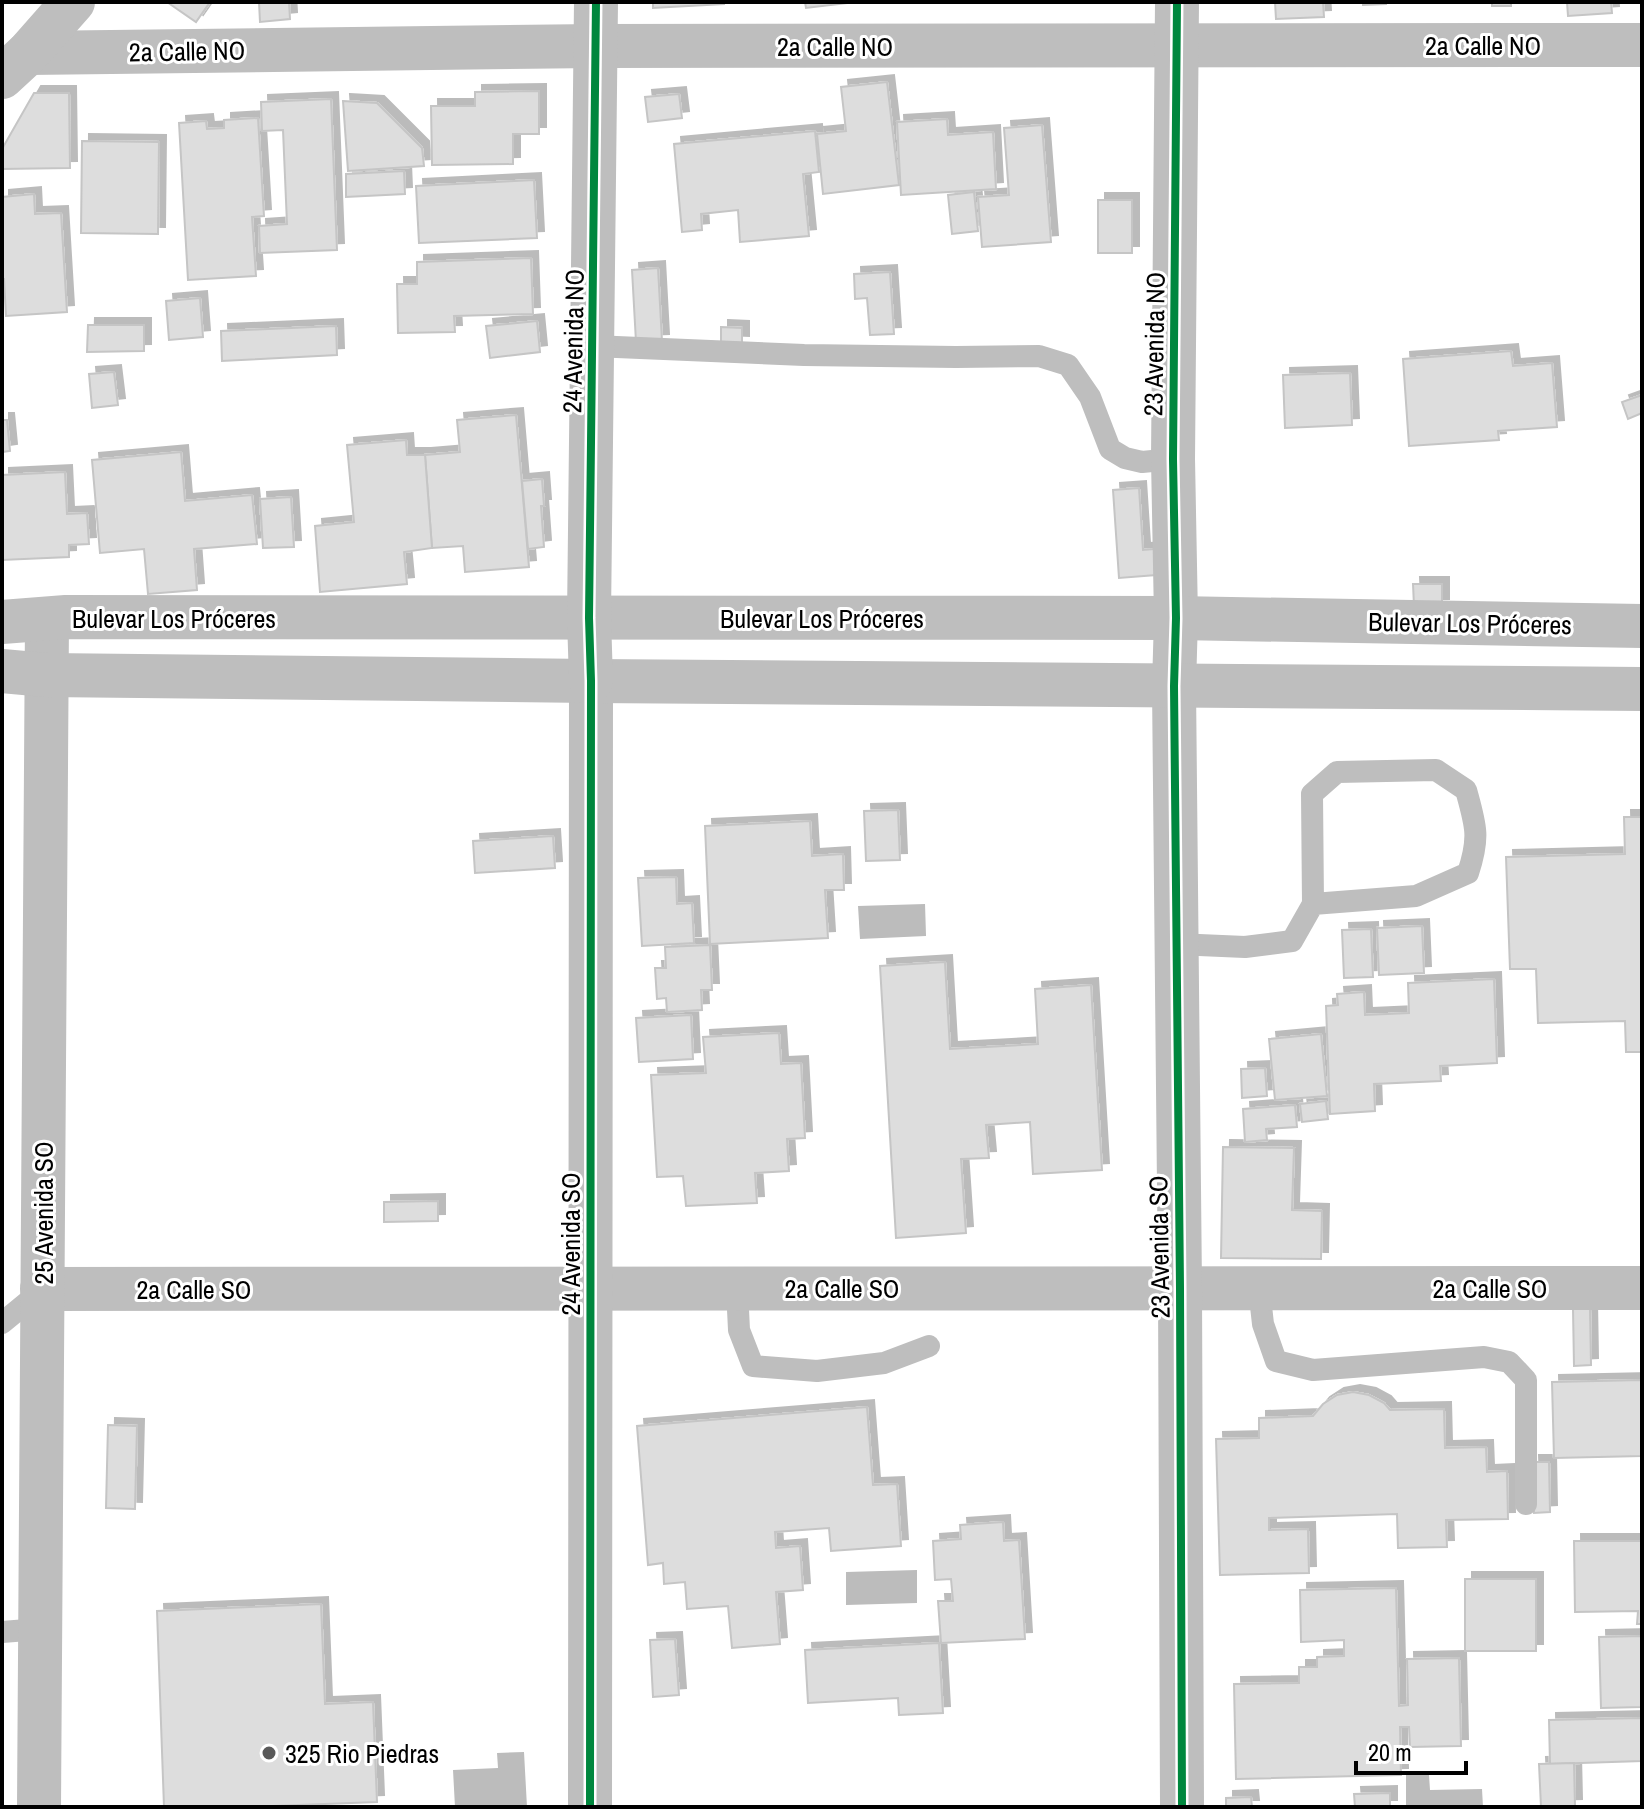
<svg xmlns="http://www.w3.org/2000/svg" width="1644" height="1809" viewBox="0 0 1644 1809" font-family="'Archivo Narrow',sans-serif">
  <defs>
    <filter id="shadow"><feDropShadow dx="7" dy="-7" stdDeviation="0" flood-color="#0004"/></filter>
  </defs>
  <rect width="100%" height="100%" fill="#fff"/>
  <g fill="#bcbcbc">
    <path d="M 925,904 L 926,936 L 860,939 L 858,906 Z"/>
    <path d="M 917,1570 L 917,1603 L 846,1605 L 846,1572 Z"/>
    <path d="M 524,1752 L 527,1807 L 455,1807 L 453,1770 L 498,1768 L 497,1753 Z"/>
    <path d="M 1406,1775 L 1429,1775 L 1430,1790 L 1482,1789 L 1483,1807 L 1406,1807 Z"/>
  </g>
  <g fill="#ddd" stroke="#c5c5c5" stroke-width="2" filter="url(#shadow)">
    <path d="M 167,2 L 210,2 L 196,22 Z"/>
    <path d="M 259,2 L 289,2 L 290,19 L 260,22 Z"/>
    <path d="M 653,2 L 724,2 L 724,4 L 653,8 Z"/>
    <path d="M 805,2 L 856,2 L 806,8 Z"/>
    <path d="M 1275,2 L 1323,2 L 1324,17 L 1276,19 Z"/>
    <path d="M 1363,2 L 1386,2 L 1386,4 L 1363,5 Z"/>
    <rect x="1492" y="2" width="19" height="4"/>
    <path d="M 1567,2 L 1611,2 L 1612,13 L 1568,16 Z"/>
    <path d="M 887,82 L 899,185 L 823,194 L 817,134 L 846,131 L 841,87 Z"/>
    <path d="M 539,91 L 539,134 L 513,134 L 513,164 L 432,165 L 431,106 L 475,106 L 475,92 Z"/>
    <path d="M 34,93 L 69,93 L 70,168 L 2,169 L 2,149 Z"/>
    <path d="M 679,94 L 682,118 L 648,122 L 645,97 Z"/>
    <path d="M 331,99 L 337,250 L 260,253 L 259,226 L 287,224 L 283,130 L 262,131 L 261,102 Z"/>
    <path d="M 343,101 L 377,103 L 422,148 L 424,166 L 348,171 Z"/>
    <path d="M 258,118 L 264,216 L 252,217 L 256,276 L 188,280 L 179,123 L 206,121 L 207,129 L 224,128 L 224,120 Z"/>
    <path d="M 947,119 L 948,135 L 993,132 L 996,189 L 901,195 L 897,122 Z"/>
    <path d="M 1042,125 L 1051,242 L 982,247 L 978,197 L 1009,195 L 1004,128 Z"/>
    <path d="M 815,131 L 819,172 L 803,174 L 809,236 L 740,242 L 738,210 L 701,214 L 702,230 L 682,232 L 674,144 Z"/>
    <path d="M 82,141 L 159,142 L 158,234 L 81,233 Z"/>
    <path d="M 404,171 L 405,194 L 346,197 L 346,174 Z"/>
    <path d="M 534,180 L 537,238 L 419,243 L 416,186 Z"/>
    <path d="M 974,192 L 978,231 L 952,234 L 948,195 Z"/>
    <path d="M 34,194 L 35,214 L 61,213 L 67,312 L 6,316 L 4,279 L 2,279 L 2,197 Z"/>
    <rect x="1098" y="200" width="34" height="53"/>
    <path d="M 531,258 L 533,314 L 454,316 L 455,332 L 398,333 L 397,284 L 417,284 L 417,262 Z"/>
    <path d="M 658,268 L 662,341 L 636,342 L 632,270 Z"/>
    <path d="M 890,272 L 894,334 L 870,335 L 867,298 L 855,299 L 854,274 Z"/>
    <path d="M 200,298 L 203,337 L 169,340 L 166,301 Z"/>
    <path d="M 537,321 L 540,352 L 490,358 L 486,326 Z"/>
    <path d="M 88,325 L 144,325 L 144,351 L 87,352 Z"/>
    <path d="M 336,326 L 337,355 L 222,361 L 221,331 Z"/>
    <path d="M 721,327 L 742,328 L 742,343 L 721,342 Z"/>
    <path d="M 1511,351 L 1513,366 L 1552,363 L 1557,427 L 1498,431 L 1499,440 L 1409,446 L 1403,359 Z"/>
    <path d="M 114,372 L 118,405 L 92,408 L 89,374 Z"/>
    <path d="M 1350,373 L 1352,425 L 1285,428 L 1283,375 Z"/>
    <path d="M 1642,395 L 1642,413 L 1628,419 L 1622,402 Z"/>
    <path d="M 516,415 L 529,567 L 465,572 L 463,546 L 432,548 L 425,455 L 460,452 L 457,420 Z"/>
    <path d="M 2,420 L 7,420 L 10,451 L 2,452 Z"/>
    <path d="M 406,440 L 407,455 L 425,455 L 432,548 L 404,552 L 407,584 L 320,592 L 315,526 L 354,522 L 347,445 Z"/>
    <path d="M 181,452 L 185,501 L 252,495 L 257,544 L 194,549 L 197,590 L 148,594 L 144,549 L 100,553 L 92,460 Z"/>
    <path d="M 65,472 L 67,514 L 87,513 L 89,544 L 69,545 L 69,557 L 2,560 L 2,475 Z"/>
    <path d="M 542,479 L 544,506 L 541,506 L 544,547 L 528,549 L 522,481 Z"/>
    <path d="M 1139,488 L 1143,550 L 1167,548 L 1169,574 L 1119,578 L 1113,490 Z"/>
    <path d="M 291,497 L 294,547 L 263,548 L 260,499 Z"/>
    <path d="M 1413,584 L 1442,584 L 1442,606 L 1414,606 Z"/>
    <path d="M 898,810 L 900,860 L 866,861 L 864,811 Z"/>
    <path d="M 1624,817 L 1642,817 L 1642,1052 L 1626,1052 L 1625,1021 L 1538,1023 L 1536,969 L 1510,969 L 1506,857 L 1625,854 Z"/>
    <path d="M 810,821 L 812,856 L 843,854 L 844,890 L 825,890 L 828,938 L 710,944 L 705,826 Z"/>
    <path d="M 553,836 L 555,868 L 475,873 L 473,841 Z"/>
    <path d="M 676,877 L 677,904 L 692,903 L 694,943 L 642,946 L 638,878 Z"/>
    <path d="M 1422,926 L 1424,973 L 1379,975 L 1377,928 Z"/>
    <path d="M 1371,929 L 1373,977 L 1344,978 L 1342,930 Z"/>
    <path d="M 710,945 L 712,990 L 701,990 L 702,1010 L 667,1012 L 666,998 L 657,999 L 655,968 L 666,968 L 665,947 Z"/>
    <path d="M 945,962 L 950,1049 L 1038,1044 L 1035,989 L 1091,985 L 1102,1170 L 1033,1174 L 1030,1122 L 986,1125 L 989,1158 L 961,1159 L 966,1233 L 896,1238 L 880,966 Z"/>
    <path d="M 1494,979 L 1497,1063 L 1440,1066 L 1441,1081 L 1374,1084 L 1375,1111 L 1330,1114 L 1326,1006 L 1338,1005 L 1337,994 L 1364,992 L 1365,1015 L 1409,1013 L 1408,983 Z"/>
    <path d="M 691,1015 L 693,1059 L 639,1062 L 636,1018 Z"/>
    <path d="M 779,1033 L 781,1064 L 801,1063 L 805,1138 L 787,1139 L 789,1171 L 755,1173 L 757,1203 L 686,1206 L 683,1176 L 657,1177 L 651,1075 L 706,1073 L 703,1037 Z"/>
    <path d="M 1321,1034 L 1327,1096 L 1275,1100 L 1269,1039 Z"/>
    <path d="M 1265,1068 L 1267,1096 L 1242,1098 L 1241,1069 Z"/>
    <path d="M 1326,1101 L 1328,1119 L 1302,1122 L 1300,1104 Z"/>
    <path d="M 1295,1105 L 1297,1127 L 1266,1129 L 1267,1140 L 1245,1142 L 1243,1109 Z"/>
    <path d="M 1223,1147 L 1294,1148 L 1292,1210 L 1322,1211 L 1321,1259 L 1221,1258 Z"/>
    <path d="M 438,1201 L 438,1221 L 384,1222 L 384,1202 Z"/>
    <path d="M 1573,1309 L 1590,1309 L 1591,1365 L 1574,1366 Z"/>
    <path d="M 1642,1380 L 1642,1456 L 1554,1458 L 1552,1382 Z"/>
    <path d="M 1353,1392 L 1369,1395 L 1384,1403 L 1390,1410 L 1444,1409 L 1445,1448 L 1486,1447 L 1487,1472 L 1507,1471 L 1508,1519 L 1446,1520 L 1447,1547 L 1398,1548 L 1397,1514 L 1269,1518 L 1269,1530 L 1308,1529 L 1309,1573 L 1220,1575 L 1216,1439 L 1259,1438 L 1259,1418 L 1313,1416 L 1323,1404 L 1337,1395 Z"/>
    <path d="M 867,1407 L 873,1485 L 897,1484 L 901,1546 L 831,1551 L 829,1528 L 775,1532 L 776,1548 L 800,1546 L 803,1590 L 776,1592 L 780,1644 L 732,1648 L 728,1606 L 687,1609 L 685,1582 L 664,1584 L 663,1563 L 648,1565 L 637,1426 Z"/>
    <path d="M 108,1425 L 137,1426 L 135,1509 L 106,1508 Z"/>
    <path d="M 1532,1462 L 1549,1462 L 1550,1512 L 1534,1513 Z"/>
    <path d="M 1003,1522 L 1004,1541 L 1019,1540 L 1025,1639 L 941,1643 L 938,1601 L 953,1601 L 951,1579 L 935,1580 L 933,1541 L 961,1539 L 960,1525 Z"/>
    <path d="M 1574,1541 L 1642,1541 L 1642,1624 L 1637,1624 L 1638,1611 L 1575,1612 Z"/>
    <rect x="1465" y="1579" width="71" height="72"/>
    <path d="M 1396,1588 L 1399,1706 L 1408,1705 L 1407,1659 L 1459,1658 L 1461,1746 L 1410,1747 L 1409,1727 L 1400,1727 L 1401,1775 L 1236,1779 L 1234,1684 L 1299,1683 L 1299,1667 L 1317,1667 L 1317,1657 L 1344,1656 L 1344,1640 L 1301,1642 L 1300,1590 Z"/>
    <path d="M 321,1604 L 325,1704 L 373,1702 L 377,1802 L 243,1807 L 164,1807 L 157,1611 Z"/>
    <path d="M 1642,1636 L 1642,1707 L 1601,1708 L 1599,1637 Z"/>
    <path d="M 675,1639 L 679,1695 L 653,1697 L 650,1640 Z"/>
    <path d="M 939,1643 L 943,1713 L 899,1715 L 898,1698 L 808,1703 L 805,1650 Z"/>
    <path d="M 1642,1718 L 1642,1761 L 1550,1764 L 1549,1720 Z"/>
    <path d="M 1574,1763 L 1575,1806 L 1541,1807 L 1539,1764 Z"/>
    <path d="M 1390,1793 L 1390,1807 L 1355,1807 L 1354,1794 Z"/>
    <path d="M 1251,1797 L 1252,1807 L 1226,1807 L 1226,1798 Z"/>
  </g>
  <g fill="none" stroke-linecap="round" stroke-linejoin="round">
    <g stroke="#bebebe" stroke-width="22">
      <path d="M 593,346 L 804,355 L 956,357 L 1039,356 L 1068,365 L 1090,397 L 1110,449 L 1125,458 L 1142,462 L 1173,459"/>
      <path d="M 1176,944 L 1245,947 L 1292,941 L 1313,904 L 1312,794 L 1337,772 L 1436,770 L 1466,790 C 1476,826 1480,837 1468,873 L 1416,896 L 1313,904"/>
      <path d="M 1259,1288 L 1263,1324 L 1276,1361 L 1313,1370 L 1484,1357 L 1509,1362 L 1526,1380 L 1526,1504"/>
      <path d="M 737,1289 L 739,1330 L 753,1366 L 817,1371 L 884,1363 L 929,1346"/>
      <path d="M 2,1323 L 41,1291"/>
      <path d="M 2,1632 L 40,1629"/>
    </g>
    <g stroke="#bebebe" stroke-width="44">
      <path d="M 28,53 L 596,46 L 1642,45"/>
      <path d="M 2,77 L 28,53 L 73,2"/>
      <path d="M 42,1289 L 1642,1288"/>
      <path d="M 39,1807 L 47,619"/>
      <path d="M 590,1807 L 591,681"/>
    </g>
    <g stroke="#bebebe" stroke-width="44">
      <path d="M 1177,2 L 1173,459 L 1176,618 L 1174,686 L 1180,1288 L 1182,1807"/>
      <path d="M 2,622 L 66,617 L 1176,618 L 1642,626"/>
      <path d="M 2,671 L 46,675 L 591,681 L 1642,689"/>
      <path d="M 591,681 L 589,618 L 596,2"/>
    </g>
    <defs>
      <g id="cycleway">
        <path d="M 1177,2 L 1173,459 L 1176,618 L 1174,686 L 1180,1288 L 1182,1807"/>
        <path d="M 590,1807 L 591,681 L 589,618 L 596,2"/>
      </g>
    </defs>
    <use href="#cycleway" stroke="#fff" stroke-width="13"/>
    <use href="#cycleway" stroke="#00873e" stroke-width="8"/>
  </g>
  <circle fill="#595959" stroke="#fff" stroke-width="3" cx="269" cy="1753" r="8"/>
  <g text-anchor="middle" dominant-baseline="central" stroke-width="6" stroke-linejoin="round" paint-order="stroke">
    <g font-size="26" fill="#000" stroke="#fff">
      <text x="1483" y="45">2a Calle NO</text>
      <text x="835" y="46">2a Calle NO</text>
      <text transform="translate(187 51) rotate(-1)">2a Calle NO</text>
      <text transform="translate(573 341) rotate(-89)">24 Avenida NO</text>
      <text transform="translate(1154 344) rotate(-89)">23 Avenida NO</text>
      <text x="174" y="618">Bulevar Los Próceres</text>
      <text x="822" y="618">Bulevar Los Próceres</text>
      <text transform="translate(1470 623) rotate(1)">Bulevar Los Próceres</text>
      <text transform="translate(43 1213) rotate(-90)">25 Avenida SO</text>
      <text transform="translate(570 1244) rotate(-90)">24 Avenida SO</text>
      <text transform="translate(1159 1247) rotate(-91)">23 Avenida SO</text>
      <text x="842" y="1288">2a Calle SO</text>
      <text x="1490" y="1288">2a Calle SO</text>
      <text x="194" y="1289">2a Calle SO</text>
    </g>
    <g font-size="26" fill="#000" stroke="#fff" text-anchor="start">
      <text x="285" y="1753">325 Rio Piedras</text>
    </g>
  </g>
  <rect width="1644" height="1809" fill="none" stroke="#000000" stroke-width="8"/>
  <path d="M1356 1761v12h110v-12" fill="none" stroke="#000000" stroke-width="4"/>
  <text x="1368" y="1761" font-size="24" fill="#000000" stroke="#ffffff" stroke-width="6" paint-order="stroke">20 m</text>
</svg>
